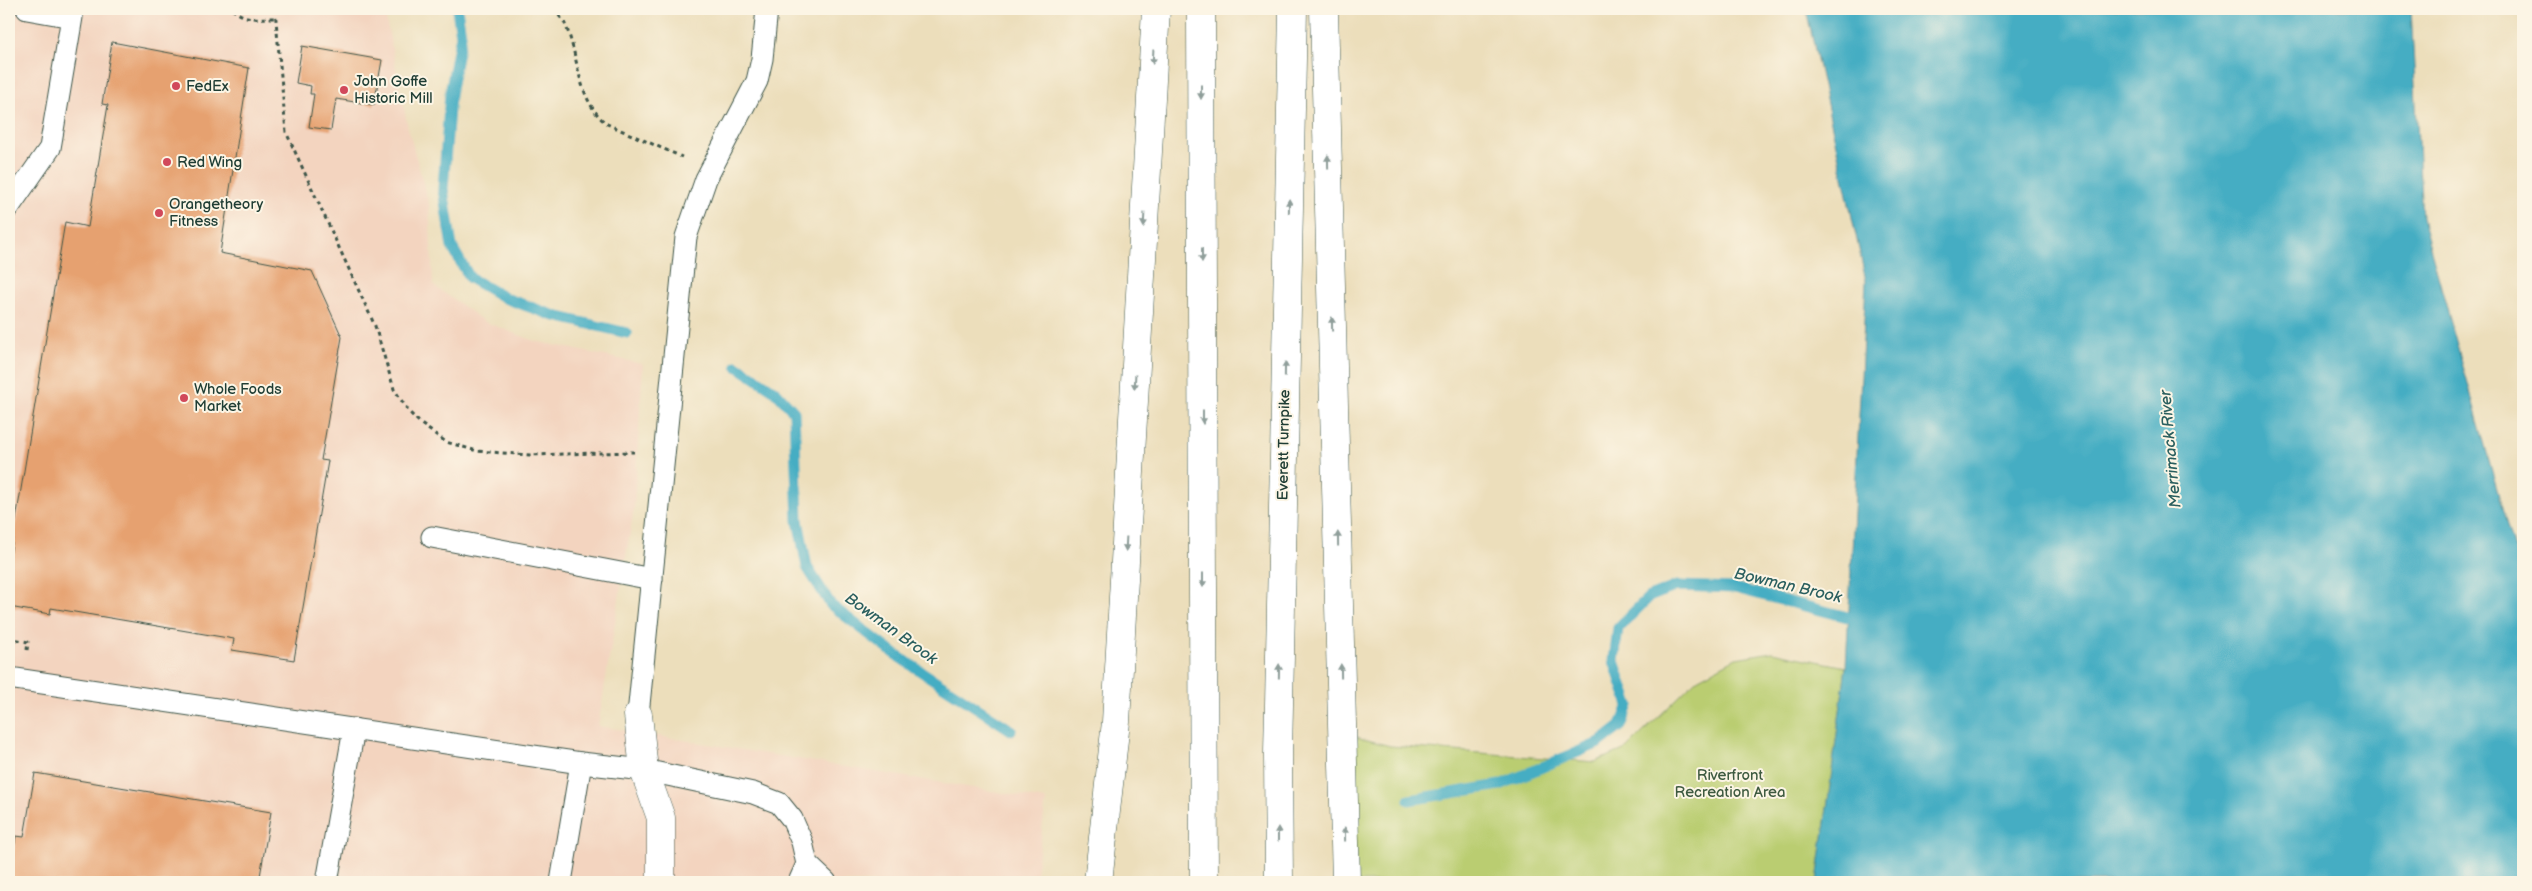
<svg xmlns="http://www.w3.org/2000/svg" width="2532" height="891" viewBox="0 0 2532 891" font-family="'Balsamiq Sans',sans-serif">
  <rect width="100%" height="100%" fill="#fcf5e5"/>
  <filter id="ink" filterUnits="userSpaceOnUse"><feTurbulence type="fractalNoise" baseFrequency=".02" numOctaves="2"/><feDisplacementMap in="SourceGraphic" scale="10" xChannelSelector="R" yChannelSelector="G"/><feConvolveMatrix kernelMatrix="1 2 1 2 8 2 1 2 1" color-interpolation-filters="sRGB"/></filter>
  <filter id="wash" filterUnits="userSpaceOnUse"><feTurbulence type="fractalNoise" baseFrequency=".0096" numOctaves="4" result="noise"/><feDisplacementMap in="SourceGraphic" scale="20" xChannelSelector="R" yChannelSelector="G"/><feGaussianBlur stdDeviation="1.12" result="paint"/><feColorMatrix in="noise" values="0 0 0 0 0 0 0 0 0 0 0 0 0 0 0 0 0 1.4 0 .05"/><feComposite in="paint" operator="in"/></filter>
  <g filter="url(#wash)">
    <rect width="100%" height="100%" fill="#ecdebb"/>
    <path fill="#f3d4bf" d="M 9,9 L 384,9 L 408,128 L 429,204 L 433,285 L 485,322 L 535,341 L 643,364 L 634,508 L 598,726 L 1046,800 L 1035,882 L 9,882 Z"/>
    <path fill="#bacd71" stroke="#6c8552" d="M 1772,652 L 1846,667 L 1817,882 L 1358,882 L 1341,733 L 1390,746 L 1595,762 L 1626,749 L 1697,679 L 1736,658 Z"/>
    <path fill="#44adc3" stroke="#32757c" d="M 1806,9 L 2411,9 L 2422,218 L 2513,547 L 2523,569 L 2523,882 L 1817,882 L 1846,667 L 1866,281 Z"/>
    <g fill="none" stroke-linecap="round" stroke-linejoin="round">
      <g stroke="#44adc3" stroke-width="11">
        <path d="M 457,9 L 461,35 L 450,94 L 443,189 L 452,247 L 470,278 L 505,298 L 555,316 L 627,333"/>
        <path d="M 737,366 L 775,391 L 794,412 L 798,520 L 807,567 L 831,605 L 896,655 L 1011,730"/>
        <path d="M 1409,800 L 1500,785 L 1599,743 L 1621,726 L 1629,705 L 1614,661 L 1618,628 L 1649,597 L 1677,586 L 1735,588 L 1863,621"/>
      </g>
    </g>
    <g id="blocks">
      <g fill="#e6a170">
        <path d="M 112,42 L 249,68 L 220,253 L 312,271 L 342,337 L 321,460 L 328,461 L 294,660 L 232,650 L 234,639 L 51,608 L 50,614 L 9,607 L 9,562 L 65,222 L 88,227 L 108,105 L 102,104 Z"/>
        <path d="M 302,46 L 382,60 L 374,105 L 336,99 L 331,130 L 309,127 L 314,94 L 310,94 L 311,86 L 296,83 Z"/>
        <path d="M 35,773 L 271,812 L 259,882 L 9,882 L 16,836 L 24,837 Z"/>
      </g>
    </g>
  </g>
  <g filter="url(#ink)">
    <use href="#blocks" fill-opacity="0" stroke="#3e5548" stroke-width="1"/>
    <g fill="none" stroke-linecap="round" stroke-linejoin="round">
      <defs>
        <g id="lane">
          <path d="M 9,207 L 50,148 L 72,17 L 27,9"/>
          <path d="M 432,537 L 652,579"/>
          <path d="M 9,678 L 581,763 L 644,770 L 753,793 L 779,803 L 792,819 L 802,842 L 807,864 L 826,882"/>
          <path d="M 638,715 L 686,237 L 706,179 L 757,81 L 762,59 L 767,9"/>
          <path d="M 327,882 L 354,729"/>
          <path d="M 561,882 L 581,763"/>
          <path d="M 799,882 L 807,864"/>
        </g>
        <path id="street" d="M 638,715 L 644,770 L 661,818 L 661,882"/>
        <g id="highway">
          <path d="M 1201,9 L 1204,882"/>
          <path d="M 1324,9 L 1346,882"/>
          <path d="M 1098,882 L 1116,722 L 1156,9"/>
          <path d="M 1279,882 L 1278,755 L 1293,9"/>
        </g>
      </defs>
      <use href="#lane" stroke="#3e5548" stroke-width="23"/>
      <use href="#street" stroke="#3e5548" stroke-width="29"/>
      <use href="#highway" stroke="#3e5548" stroke-width="29"/>
      <g stroke="#3e5548" stroke-width="3" stroke-dasharray="4 4" stroke-linecap="butt">
        <path d="M 232,9 C 246,21 259,18 275,18"/>
        <path d="M 275,9 L 286,132 L 375,326 L 394,389 L 409,412 L 421,424 L 446,442 L 477,451 L 530,455 L 634,452"/>
        <path d="M 554,9 C 557,14 563,19 565,24 C 580,58 576,99 607,124 L 682,157"/>
        <path d="M 9,638 L 28,642 L 27,650"/>
      </g>
      <use href="#lane" stroke="#fff" stroke-width="21"/>
      <use href="#street" stroke="#fff" stroke-width="28"/>
      <use href="#highway" stroke="#fff" stroke-width="28"/>
    </g>
    <defs><path id="oneway-solid" d="M-6-.8H1V-3.2L6.5 0L1 3.2V.8H-6Z" transform="scale(1.25)"/></defs>
    <g fill="#8f9e9a">
      <use href="#oneway-solid" transform="translate(1153 57) rotate(93)"/>
      <use href="#oneway-solid" transform="translate(1201 92) rotate(90)"/>
      <use href="#oneway-solid" transform="translate(1328 162) rotate(-91)"/>
      <use href="#oneway-solid" transform="translate(1289 206) rotate(-89)"/>
      <use href="#oneway-solid" transform="translate(1144 220) rotate(93)"/>
      <use href="#oneway-solid" transform="translate(1202 255) rotate(90)"/>
      <use href="#oneway-solid" transform="translate(1332 324) rotate(-91)"/>
      <use href="#oneway-solid" transform="translate(1285 369) rotate(-89)"/>
      <use href="#oneway-solid" transform="translate(1135 382) rotate(93)"/>
      <use href="#oneway-solid" transform="translate(1203 417) rotate(90)"/>
      <use href="#oneway-solid" transform="translate(1338 539) rotate(-91)"/>
      <use href="#oneway-solid" transform="translate(1126 544) rotate(93)"/>
      <use href="#oneway-solid" transform="translate(1203 580) rotate(90)"/>
      <use href="#oneway-solid" transform="translate(1279 671) rotate(-89)"/>
      <use href="#oneway-solid" transform="translate(1341 671) rotate(-91)"/>
      <use href="#oneway-solid" transform="translate(1278 834) rotate(-90)"/>
      <use href="#oneway-solid" transform="translate(1345 834) rotate(-91)"/>
    </g>
  </g>
  <g fill="#d1495b" stroke="#fcf5e5" stroke-width="2">
    <circle cx="176" cy="86" r="5"/>
    <circle cx="344" cy="90" r="5"/>
    <circle cx="167" cy="162" r="5"/>
    <circle cx="159" cy="213" r="5"/>
    <circle cx="184" cy="398" r="5"/>
  </g>
  <g text-anchor="middle" dominant-baseline="central" stroke-width="4" stroke-linejoin="round" paint-order="stroke">
    <g font-size="15" fill="#1f3d34" stroke="#fcf5e5" text-anchor="start">
      <text x="354" y="81">John Goffe<tspan x="354" dy="17">Historic Mill</tspan></text>
      <text x="186" y="86">FedEx</text>
      <text x="177" y="162">Red Wing</text>
      <text x="169" y="204">Orangetheory<tspan x="169" dy="17">Fitness</tspan></text>
      <text x="194" y="389">Whole Foods<tspan x="194" dy="17">Market</tspan></text>
    </g>
    <g font-size="15" fill="#1f3d34" stroke="#fcf5e5">
      <text transform="translate(1284 445) rotate(-89)">Everett Turnpike</text>
    </g>
    <g font-size="15" fill="#3e5a40" stroke="#fcf5e5">
      <text x="1730" y="775">Riverfront<tspan x="1730" dy="17">Recreation Area</tspan></text>
    </g>
    <g font-size="16" font-style="italic" fill="#2a5f5f" stroke="#fcf5e5">
      <text transform="translate(2171 449) rotate(-95)">Merrimack River</text>
      <text transform="translate(1788 586) rotate(13)">Bowman Brook</text>
      <text transform="translate(891 629) rotate(36)">Bowman Brook</text>
    </g>
  </g>
  <rect width="2532" height="891" fill="none" stroke="#fcf5e5" stroke-width="30"/>
</svg>
